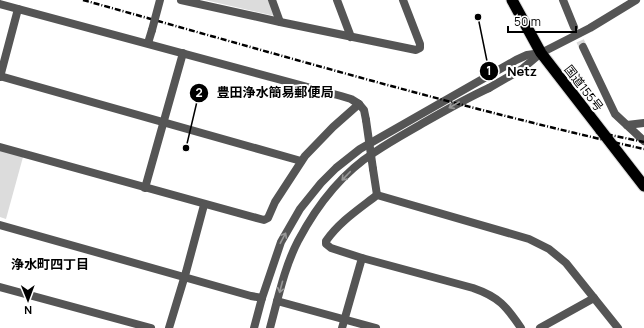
<svg xmlns="http://www.w3.org/2000/svg" width="644" height="328" viewBox="0 0 644 328" font-family="Manrope,'Noto Sans JP',sans-serif">
  <rect width="100%" height="100%" fill="#fff"/>
  <g fill="#dcdcdc">
    <path d="M 205,0 L 268,0 L 275,16 Z"/>
    <path d="M 0,150 L 23,157 L 6,219 L 0,217 Z"/>
  </g>
  <g fill="none" stroke-linecap="round" stroke-linejoin="round">
    <path stroke="#d9d9d9" stroke-width="8" stroke-dasharray="8 4" stroke-linecap="butt" d="M 575,30 L 583,47"/>
    <defs>
      <path id="trunk" d="M 512,0 L 541,53 L 644,186"/>
    </defs>
    <use href="#trunk" stroke="#dbdbdb" stroke-width="13"/>
    <g stroke="#555" stroke-width="8">
      <path d="M 181,0 L 280,22 L 416,50 L 420,48 L 420,44 L 403,0"/>
      <path d="M 272,0 L 280,22"/>
      <path d="M 337,0 L 351,37"/>
      <path d="M 563,0 L 574,27"/>
      <path d="M 0,4 L 341,96 L 351,99 L 359,104 L 333,127 L 305,156 L 275,202 L 268,218 L 264,220 L 0,147"/>
      <path d="M 148,43 L 152,30"/>
      <path d="M 583,47 L 615,114 L 644,141"/>
      <path d="M 0,76 L 301,161"/>
      <path d="M 0,77 L 18,9"/>
      <path d="M 489,88 L 522,69 L 541,53"/>
      <path d="M 359,104 L 364,110 L 366,120"/>
      <path d="M 627,125 L 644,123"/>
      <path d="M 373,169 L 377,195"/>
      <path d="M 145,188 L 183,53"/>
      <path d="M 0,225 L 251,296 L 262,298"/>
      <path d="M 0,287 L 151,328"/>
      <path d="M 277,301 L 376,328"/>
      <path d="M 169,328 L 186,272 L 204,205"/>
      <path d="M 342,328 L 362,258"/>
      <path d="M 521,328 C 506,306 499,297 473,288 L 362,258 L 331,248 L 326,244 L 326,241 C 339,222 359,209 377,195 L 529,239 L 549,249 L 566,263 L 618,328"/>
      <path d="M 540,328 L 594,298"/>
    </g>
    <g stroke="#555" stroke-width="8">
      <path d="M 254,328 L 262,298 L 281,242 L 300,209 L 321,183 L 336,168 L 360,149 L 516,60 L 527,55 L 541,53 L 590,28 L 636,0"/>
      <path d="M 270,328 C 278,299 284,268 298,241 C 316,207 342,173 375,152 C 391,141 408,132 425,122 C 446,110 467,98 489,88"/>
    </g>
    <use href="#trunk" stroke="#000" stroke-width="11"/>
    <g stroke="#000" stroke-width="2.5" stroke-dasharray="6 2 1 2" stroke-linecap="butt">
      <path d="M 83,0 C 270,52 455,107 644,149"/>
      <path d="M 596,132 L 644,142"/>
    </g>
    <g stroke="#555" stroke-width="8">
      <path d="M 152,30 L 160,0"/>
      <path d="M 366,120 L 373,169"/>
    </g>
  </g>
  <defs><path id="oneway-shaft" d="M-6 0H5M1.5-3L5.5 0L1.5 3" fill="none" stroke-width="1.6" stroke-linecap="round" stroke-linejoin="round"/></defs>
  <g stroke="#999">
    <use href="#oneway-shaft" transform="translate(454 105) rotate(150)"/>
    <use href="#oneway-shaft" transform="translate(346 176) rotate(134)"/>
    <use href="#oneway-shaft" transform="translate(283 238) rotate(-62)"/>
    <use href="#oneway-shaft" transform="translate(281 287) rotate(105)"/>
  </g>
  <g text-anchor="middle" dominant-baseline="central" stroke-width="4" stroke-linejoin="round" paint-order="stroke">
    <g font-size="12" fill="#000" stroke="#fff">
      <text transform="translate(584 88) rotate(52)">国道155号</text>
    </g>
    <g font-size="13" font-weight="bold" fill="#000" stroke="#fff">
      <text x="50" y="264">浄水町四丁目</text>
    </g>
  </g>
  <path fill="none" stroke="#000" stroke-width="1.5" d="M478 17L489 71M186 148L199 93"/>
  <g fill="#000" stroke="#fff" stroke-width="1.5">
    <circle cx="478" cy="17" r="4"/>
    <circle cx="186" cy="148" r="4"/>
    <circle cx="489" cy="71" r="10"/>
    <circle cx="199" cy="93" r="10"/>
  </g>
  <g font-size="12" text-anchor="middle" font-weight="bold" fill="#fff">
    <text x="489" y="75">1</text>
    <text x="199" y="97">2</text>
  </g>
  <g font-size="13" text-anchor="middle" font-weight="bold" fill="#000" stroke="#fff" stroke-width="4" stroke-linejoin="round" paint-order="stroke">
    <text x="522" y="76">Netz</text>
    <text x="275" y="97">豊田浄水簡易郵便局</text>
  </g>
  <g transform="translate(28 300) rotate(179)" stroke="#ffffff" stroke-width="3" paint-order="stroke">
  <path d="M0-3L7 15L0 10L-7 15Z" fill="#000000"/>
  <text y="-6" font-size="11" font-weight="bold" text-anchor="middle" fill="#000000">N</text>
  </g>
  <path d="M508 26v6h68v-6" fill="none" stroke="#000000" stroke-width="2"/>
  <text x="514" y="26" font-size="12" fill="#000000" stroke="#ffffff" stroke-width="3" paint-order="stroke">50 m</text>
</svg>
